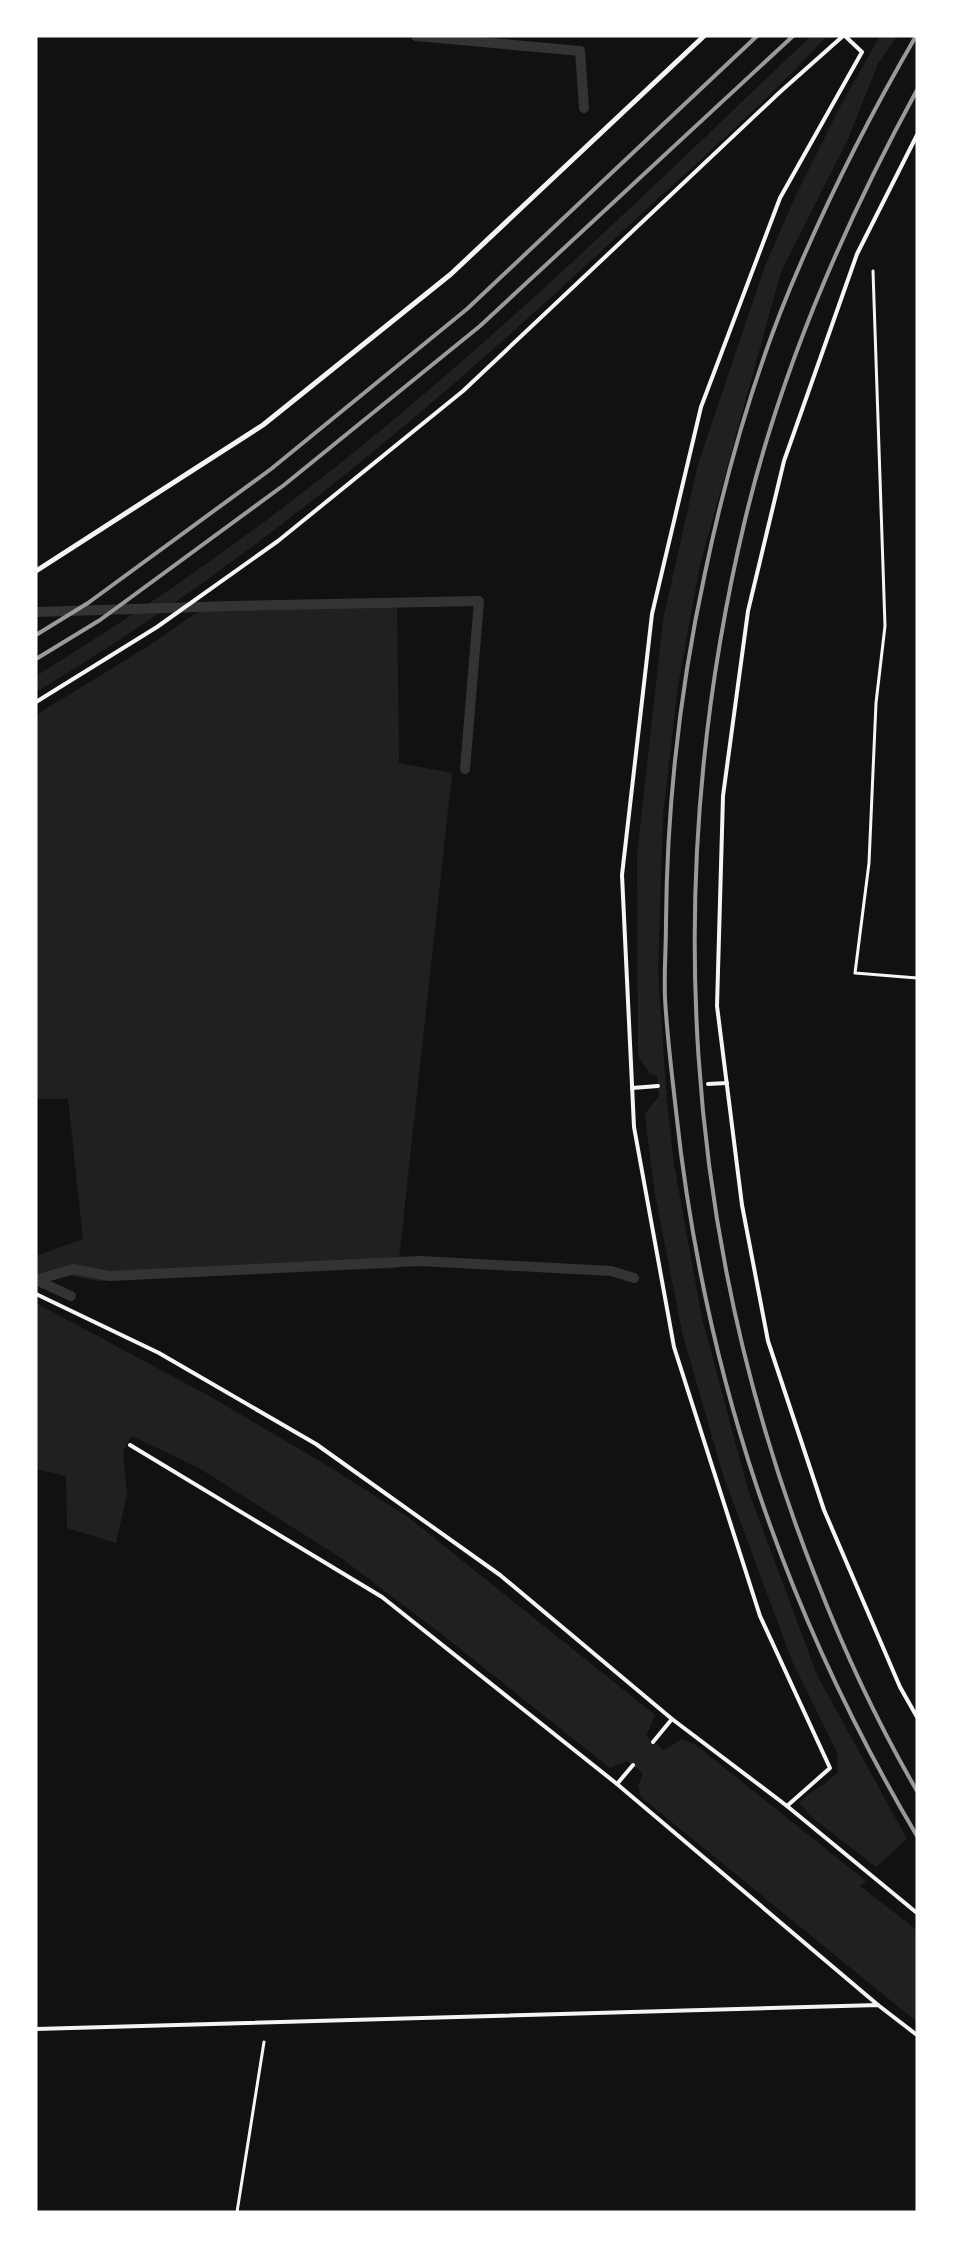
<svg xmlns="http://www.w3.org/2000/svg" width="953" height="2248" viewBox="0 0 953 2248" font-family="'Source Sans 3',sans-serif">
  <rect width="100%" height="100%" fill="#111"/>
  <g fill="#202020">
    <path d="M 811,36 L 827,36 C 764,105 693,166 625,229 C 443,399 251,564 36,692 L 36,676 C 105,633 173,589 238,541 C 444,392 627,211 811,36 Z"/>
    <path d="M 880,36 L 897,36 L 878,64 L 848,139 L 781,272 L 700,565 L 678,686 L 663,815 L 658,973 L 667,1101 L 674,1164 L 702,1318 L 748,1490 L 817,1675 L 907,1839 L 876,1867 L 809,1815 L 799,1803 C 811,1790 825,1786 838,1772 L 837,1752 L 792,1661 L 723,1475 L 682,1332 L 654,1189 L 645,1115 L 652,1104 L 659,1097 L 657,1076 L 650,1074 L 638,1056 L 637,856 L 663,620 L 698,464 L 765,266 L 796,195 L 842,103 Z"/>
    <path d="M 397,599 L 399,763 L 452,773 L 398,1268 L 99,1281 L 70,1276 L 36,1285 L 36,1256 L 83,1239 L 68,1099 L 36,1099 L 36,715 L 150,645 L 210,603 Z"/>
    <path d="M 36,1303 L 211,1397 L 328,1466 L 408,1517 L 655,1715 L 646,1736 L 664,1750 L 682,1739 L 696,1745 L 866,1881 L 860,1886 L 917,1930 L 917,2022 L 641,1797 L 638,1786 L 643,1773 L 627,1761 L 610,1768 L 435,1629 L 341,1558 L 199,1468 L 132,1436 L 123,1451 L 127,1495 L 116,1543 L 67,1528 L 66,1476 L 36,1469 Z"/>
  </g>
  <g fill="none" stroke-linecap="round" stroke-linejoin="round">
    <g stroke="#333" stroke-width="10">
      <path d="M 416,36 L 580,51 L 584,108"/>
      <path d="M 36,612 L 231,606 L 479,601 L 465,769"/>
      <path d="M 36,1280 L 73,1269 L 109,1276 L 420,1261 L 611,1271 L 634,1278"/>
      <path d="M 36,1280 L 71,1296"/>
    </g>
    <g stroke="#f5f5f5" stroke-width="3">
      <path d="M 873,271 L 885,626 L 876,703 L 869,863 L 855,973 L 917,978"/>
      <path d="M 237,2212 L 264,2042"/>
    </g>
    <g stroke="#f5f5f5" stroke-width="4">
      <path d="M 845,36 L 862,52 L 780,198 L 701,407 L 652,614 L 622,875 L 634,1127 L 674,1347 L 760,1616 L 830,1768 L 787,1806 L 917,1913"/>
      <path d="M 917,135 L 857,254 L 784,461 L 748,611 L 723,796 L 717,1006 L 742,1205 L 768,1341 L 824,1510 L 900,1687 L 917,1717"/>
      <path d="M 36,702 L 157,627 L 278,541 L 463,391 L 780,92 L 843,36"/>
      <path d="M 708,1084 L 727,1083"/>
      <path d="M 632,1088 L 658,1086"/>
      <path d="M 36,1294 L 159,1353 L 316,1444 L 500,1575 L 672,1719 L 787,1806"/>
      <path d="M 130,1445 L 382,1597 L 617,1784 L 878,2005"/>
      <path d="M 653,1742 L 672,1719"/>
      <path d="M 617,1784 L 633,1765"/>
      <path d="M 36,2029 L 878,2005 L 917,2035"/>
    </g>
    <path stroke="#f5f5f5" stroke-width="5" d="M 36,571 L 263,425 L 451,274 L 704,36"/>
    <g stroke="#9a9a9a" stroke-width="4">
      <path d="M 916,36 C 873,110 834,186 800,265 C 757,363 727,468 705,573 C 680,688 667,805 666,922 C 666,947 664,973 665,998 C 667,1036 672,1074 676,1111 C 704,1372 783,1610 917,1836"/>
      <path d="M 917,90 C 843,226 781,369 745,520 C 660,876 682,1240 817,1581 C 845,1653 878,1724 917,1791"/>
      <path d="M 36,635 L 88,603 L 271,469 L 467,309 L 757,36"/>
      <path d="M 36,659 L 100,620 L 284,485 L 480,326 L 793,36"/>
    </g>
  </g>
  <rect width="953" height="2248" fill="none" stroke="#ffffff" stroke-width="75"/>
</svg>
